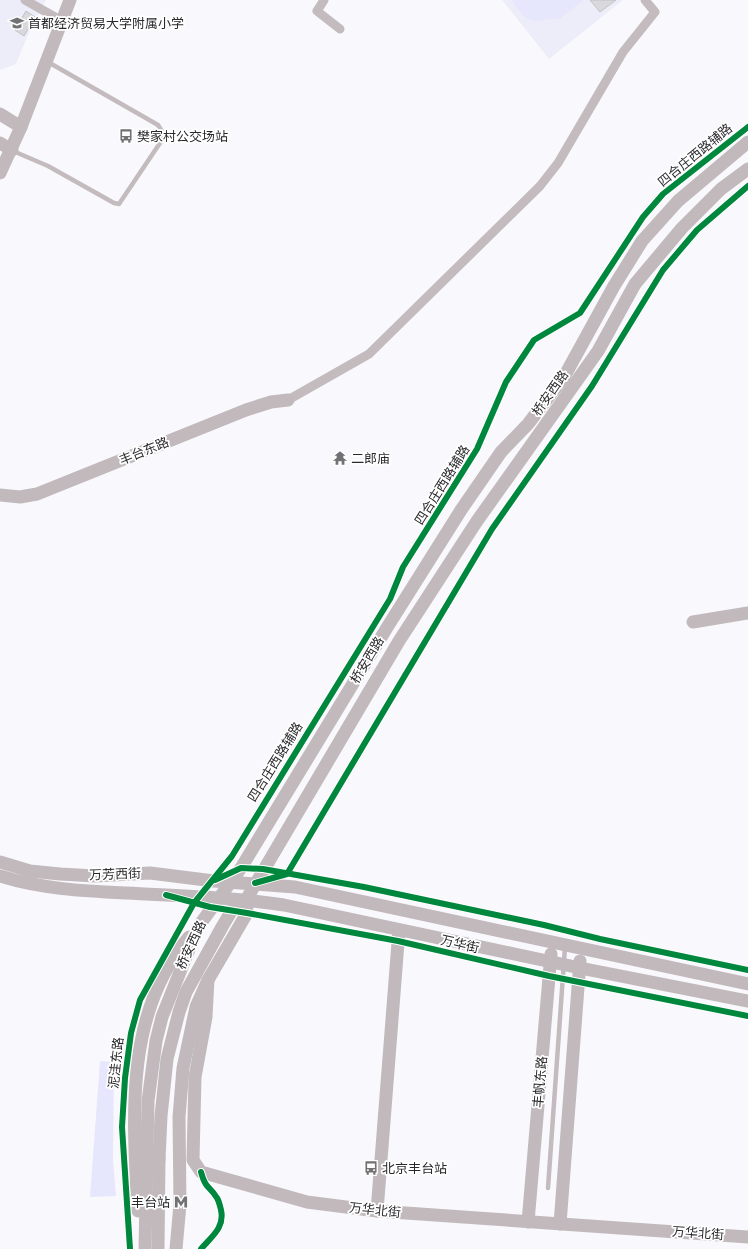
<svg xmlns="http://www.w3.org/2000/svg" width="748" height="1249" viewBox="0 0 748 1249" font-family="Karla,'Noto Sans SC',sans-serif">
  <rect width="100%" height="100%" fill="#f9f9fd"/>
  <g fill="#ededf9">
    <path d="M 0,0 L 46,0 L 27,37 L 16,64 L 0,70 Z"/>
    <path d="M 502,0 L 623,0 L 549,59 Z"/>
  </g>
  <g fill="#e6e6fd">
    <path d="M 512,0 L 584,0 L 559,19 C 548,18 544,21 536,21 C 524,21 517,8 512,0 Z"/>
    <path d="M 100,1061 L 114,1062 L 113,1160 L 116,1196 L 90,1197 Z"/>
  </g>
  <g fill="#d9d9dd" stroke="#c2c2c5">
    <path d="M 590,0 L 616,0 L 600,12 Z"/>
    <path d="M 26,11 L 35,17 L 24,36 L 15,30 Z"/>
  </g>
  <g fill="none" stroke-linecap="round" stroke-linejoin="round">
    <g stroke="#c3bbbd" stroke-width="4.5">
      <path d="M 13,151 L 48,166 L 114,203 L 119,204 L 160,143 L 163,133 L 158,125 L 48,62"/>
      <path d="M 548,1188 L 565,947"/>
    </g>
    <g stroke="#c3bbbd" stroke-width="9">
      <path d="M 25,0 L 62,21"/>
      <path d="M 324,0 L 317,11 L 340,29"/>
      <path d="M 288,400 L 369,354 L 540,186 L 558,163 L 623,52 L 655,12 L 645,0"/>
    </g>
    <g stroke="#c2b9bd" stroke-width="13">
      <path d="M 0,114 L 21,127"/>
      <path d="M 0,143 L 12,150"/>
      <path d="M 0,173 L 21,127 L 70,0"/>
      <path d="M 0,495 L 20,497 L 37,494 L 246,410 L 271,402 L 288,400"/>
      <path d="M 693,622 L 748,613"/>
      <path d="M 0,862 L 30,871 L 60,874 L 95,876 L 150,873 L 214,881 L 295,887 L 748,984"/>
      <path d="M 0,876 C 41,889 84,891 126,893 C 179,896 232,897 284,905 L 580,968 L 748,1001"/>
      <path d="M 208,980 L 206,1017 L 195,1077 L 193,1160 L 201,1172 L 307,1202 L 377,1211 L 748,1237"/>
      <path d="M 159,1160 L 161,1116 L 167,1059 L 179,1012 L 186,992 L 222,927 L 232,910 L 246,900 L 399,641 L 477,521 L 598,351 L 635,284 L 682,228 L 721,189 L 748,169"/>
      <path d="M 138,1211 C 133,1118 124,1013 189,937"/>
      <path d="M 377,1211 L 399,930"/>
      <path d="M 528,1222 L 551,954"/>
      <path d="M 560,1224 L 580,961"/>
      <path d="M 145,1249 L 148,1101 L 156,1041 L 162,1017 L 198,927 L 241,868 L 388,626 L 461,510 L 501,452 L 528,424 L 564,377 L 614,286 L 642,241 L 678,201 L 748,142"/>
      <path d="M 176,1249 L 180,1204 L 179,1117 L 183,1068 L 196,1007 L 208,980 L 247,913 L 246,900"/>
    </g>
    <path stroke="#c2b9bd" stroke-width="13" d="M 158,1249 L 159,1160"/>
    <defs>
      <g id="cycleway">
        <path d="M 215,880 L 241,868 L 263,869 L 364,887 L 544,925 L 600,939 L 748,970"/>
        <path d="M 255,883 L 287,874 L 492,529 L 592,386 L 663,270 L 697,230 L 748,186"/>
        <path d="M 166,895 L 210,907 L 247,913 L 398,941 L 549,976 L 748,1016"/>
        <path d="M 130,1249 L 122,1127 L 125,1078 L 131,1033 L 140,1000 L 194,903 L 232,856 L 390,599 L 403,567 L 477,449 L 506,382 L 534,340 L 580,313 L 643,217 L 663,194 L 748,127"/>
        <path d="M 201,1249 C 211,1237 225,1228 221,1210 C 220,1206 219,1201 217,1198 C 209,1185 206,1190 201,1172"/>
      </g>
    </defs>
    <use href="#cycleway" stroke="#fff" stroke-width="8"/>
    <use href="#cycleway" stroke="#00873e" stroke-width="6"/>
  </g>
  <defs>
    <symbol id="school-bare" viewBox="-9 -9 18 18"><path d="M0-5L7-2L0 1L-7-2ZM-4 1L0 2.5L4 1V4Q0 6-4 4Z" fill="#727275" stroke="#fff" stroke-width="2.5" paint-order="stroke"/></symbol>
    <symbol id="bus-bare" viewBox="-9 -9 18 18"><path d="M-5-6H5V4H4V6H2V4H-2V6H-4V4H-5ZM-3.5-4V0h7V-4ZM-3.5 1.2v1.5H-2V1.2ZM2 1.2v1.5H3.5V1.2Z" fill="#727275" stroke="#fff" stroke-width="2.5" paint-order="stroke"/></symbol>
    <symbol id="temple-bare" viewBox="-9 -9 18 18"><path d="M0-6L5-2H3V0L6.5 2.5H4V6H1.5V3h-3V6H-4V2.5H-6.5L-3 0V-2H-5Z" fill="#727275" stroke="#fff" stroke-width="2.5" paint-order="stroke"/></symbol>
    <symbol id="metro-bare" viewBox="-9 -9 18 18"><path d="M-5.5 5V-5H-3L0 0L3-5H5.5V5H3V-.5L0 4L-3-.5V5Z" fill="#727275" stroke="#fff" stroke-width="2.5" paint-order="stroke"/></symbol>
  </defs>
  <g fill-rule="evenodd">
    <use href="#school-bare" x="7" y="13" width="20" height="20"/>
    <use href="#bus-bare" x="116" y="126" width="20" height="20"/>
    <use href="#temple-bare" x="330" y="448" width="20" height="20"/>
    <use href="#bus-bare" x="361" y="1158" width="20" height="20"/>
    <use href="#metro-bare" x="171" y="1192" width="20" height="20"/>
  </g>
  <g text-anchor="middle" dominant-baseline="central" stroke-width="3.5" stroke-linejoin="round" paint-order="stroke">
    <g font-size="13" fill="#29292c" stroke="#fff" text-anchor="start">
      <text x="28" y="23">首都经济贸易大学附属小学</text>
      <text x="137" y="136">樊家村公交场站</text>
      <text x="351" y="458">二郎庙</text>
      <text x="382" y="1168">北京丰台站</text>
      <text x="170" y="1202" text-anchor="end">丰台站</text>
    </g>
    <g font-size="13" fill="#29292c" stroke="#fff">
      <text transform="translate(695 155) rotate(-39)">四合庄西路辅路</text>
      <text transform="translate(550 393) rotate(-55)">桥安西路</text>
      <text transform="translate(144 451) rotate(-22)">丰台东路</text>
      <text transform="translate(442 485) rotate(-58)">四合庄西路辅路</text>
      <text transform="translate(367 660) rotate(-59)">桥安西路</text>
      <text transform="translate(275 762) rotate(-58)">四合庄西路辅路</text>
      <text transform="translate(115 874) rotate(-2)">万芳西街</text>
      <text transform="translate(460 944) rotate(13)">万华街</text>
      <text transform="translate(191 945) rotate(-65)">桥安西路</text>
      <text transform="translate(116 1063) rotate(-84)">泥洼东路</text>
      <text transform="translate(540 1082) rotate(-85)">丰帆东路</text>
      <text transform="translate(375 1210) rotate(6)">万华北街</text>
      <text transform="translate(698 1233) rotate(4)">万华北街</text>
    </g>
  </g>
</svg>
